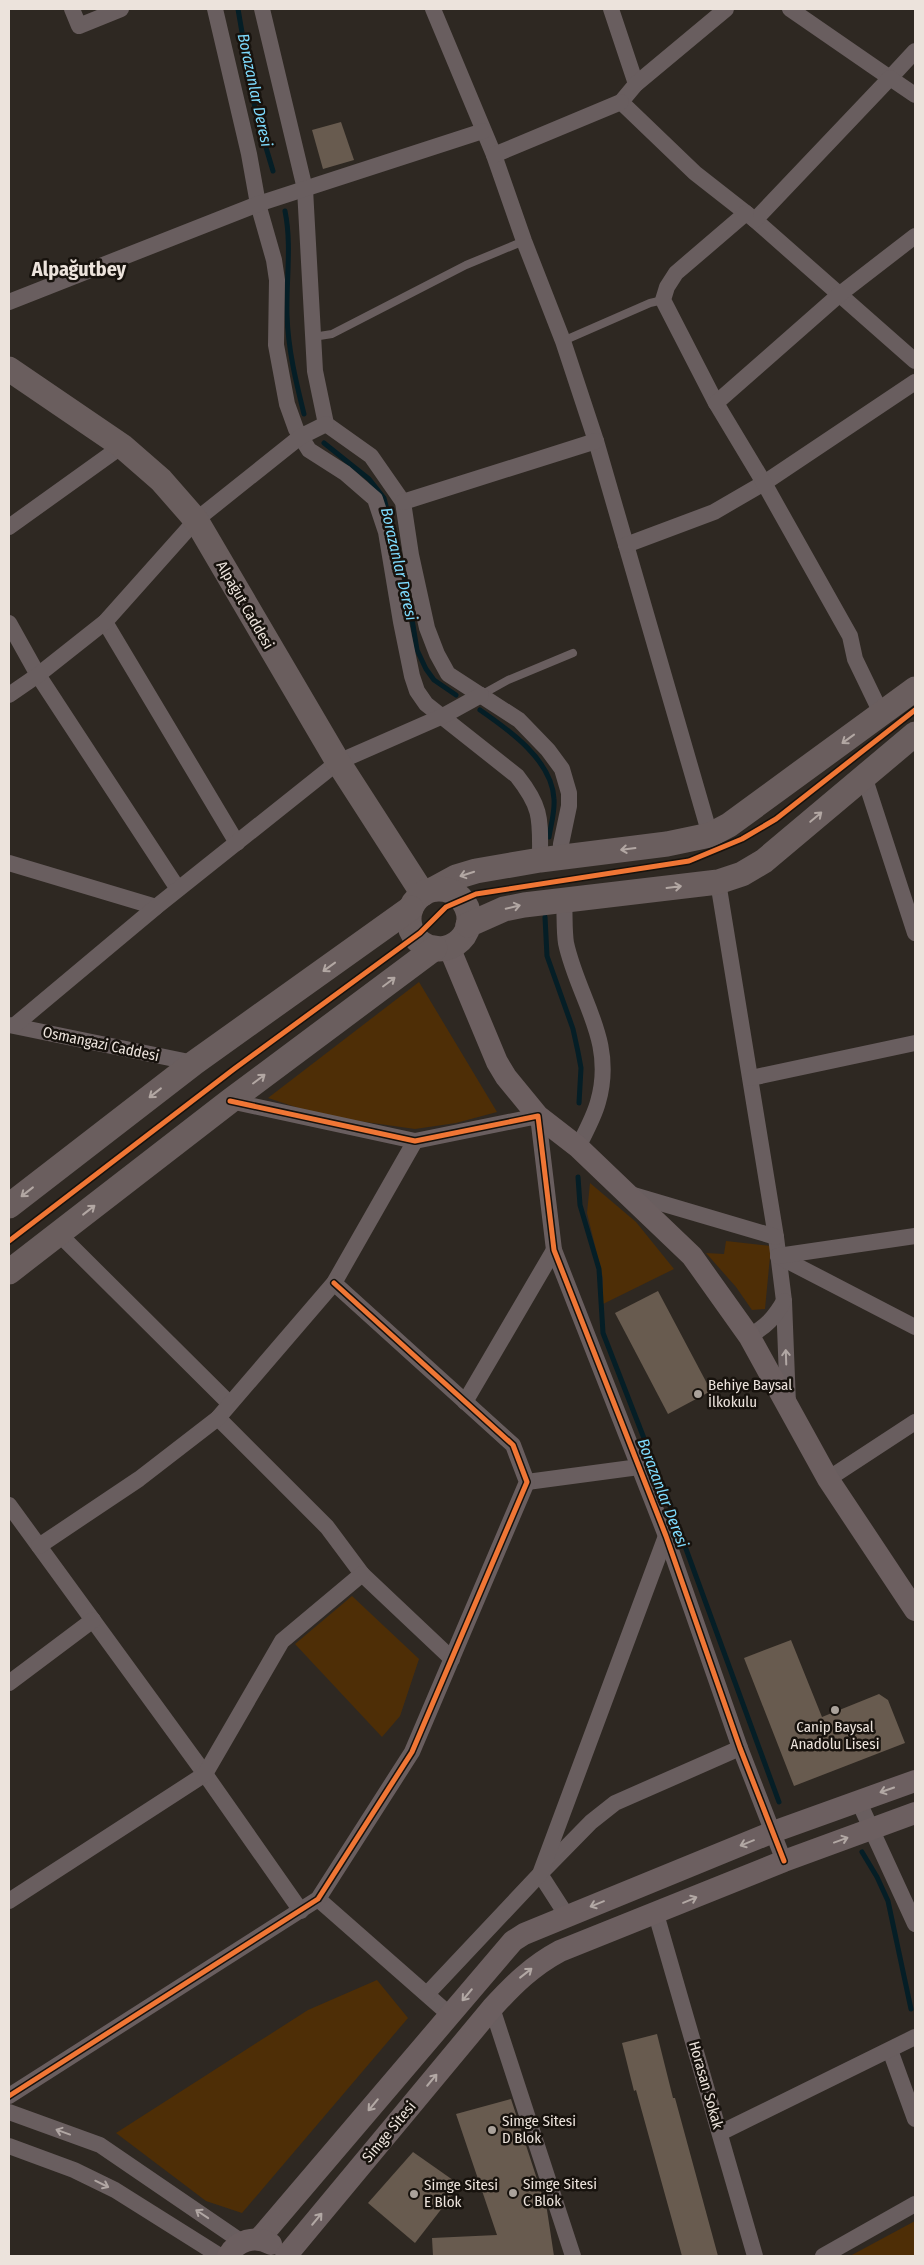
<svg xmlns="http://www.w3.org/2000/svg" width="924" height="2265" viewBox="0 0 924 2265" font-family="'Fira Sans Condensed',sans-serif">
  <rect width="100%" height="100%" fill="#2e2822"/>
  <g fill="#4e2e06">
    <path d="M 419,982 L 497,1112 L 456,1123 L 415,1129 L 323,1116 L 268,1098 Z"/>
    <path d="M 590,1183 L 636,1222 L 674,1269 L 603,1304 L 603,1278 L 587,1213 Z"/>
    <path d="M 726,1241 L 771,1246 L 765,1309 L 752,1310 L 736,1287 L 706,1253 L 724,1254 Z"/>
    <path d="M 352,1596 L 419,1659 L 400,1716 L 382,1737 L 295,1644 Z"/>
    <path d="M 377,1980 L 408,2018 L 242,2213 L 206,2201 L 116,2133 L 308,2010 Z"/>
    <path d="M 915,2221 L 915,2256 L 850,2256 Z"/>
  </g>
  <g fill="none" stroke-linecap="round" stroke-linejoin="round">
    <g stroke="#051e26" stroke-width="5">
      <path d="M 238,9 L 256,114 L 273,171"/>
      <path d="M 285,211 C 292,245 286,280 287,315 C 288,349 296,382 304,414"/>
      <path d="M 324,443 L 369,479 L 384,498 L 407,588 L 417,650 L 426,669 L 434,680 L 456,695"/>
      <path d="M 480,710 C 509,730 552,760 554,799 C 555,812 551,824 549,837"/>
      <path d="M 545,917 L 547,956 L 573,1029 L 578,1052 L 581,1068 L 579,1103"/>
      <path d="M 578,1177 L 580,1205 L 599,1269 L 603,1333 L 668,1500 L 779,1802"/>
      <path d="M 862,1852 L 877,1877 L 888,1901 L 911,2009"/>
    </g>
  </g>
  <g fill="#685b4f">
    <path d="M 341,122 L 354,160 L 323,169 L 312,130 Z"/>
    <path d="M 658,1291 L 711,1391 L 668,1414 L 615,1313 Z"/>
    <path d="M 791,1640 L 822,1717 L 879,1694 L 888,1700 L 905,1743 L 794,1786 L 744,1658 Z"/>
    <path d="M 657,2034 L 673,2098 L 675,2098 L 718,2256 L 682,2256 L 636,2090 L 634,2091 L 622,2043 Z"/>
    <path d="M 511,2099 L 547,2210 L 554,2256 L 433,2256 L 432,2238 L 497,2235 L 456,2114 Z"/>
    <path d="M 413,2152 L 460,2185 L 415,2243 L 368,2203 Z"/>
  </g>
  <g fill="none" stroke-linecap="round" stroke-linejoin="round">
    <g stroke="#695e5f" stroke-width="8">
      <path d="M 313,337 L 332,334 L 466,265 L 524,241"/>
      <path d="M 563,341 L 650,303 L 663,300"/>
      <path d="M 481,695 L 508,680 L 573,653"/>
    </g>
    <g stroke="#695e5f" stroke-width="16">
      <path d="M 72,9 L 79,26 L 121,9"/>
      <path d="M 215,9 L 249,154 L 258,204 L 274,260 L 277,280 L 276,345 L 287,404 L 296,429 L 309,450 L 345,473 L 375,499 L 386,532 L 401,622 L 412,676 L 417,691 L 426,704 L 517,776 C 543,809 540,820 540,860"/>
      <path d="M 262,9 L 305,189 L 315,371 L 326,424 L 371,456 L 403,502 L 411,555 L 427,628 L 437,654 L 448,674 L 519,720 L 548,750 L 562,769 L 569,793 L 569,806 L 561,844 L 560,858"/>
      <path d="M 433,9 L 494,155 L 524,241 L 563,341 L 596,441 L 710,835"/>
      <path d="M 611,9 L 636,84"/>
      <path d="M 726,9 L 636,84 L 621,102 L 695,173 L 755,220 L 915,361"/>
      <path d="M 790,9 L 890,78 L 915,51"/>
      <path d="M 494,155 L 621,102"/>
      <path d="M 755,220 L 890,78 L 915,95"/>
      <path d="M 9,302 L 258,204 L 483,131"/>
      <path d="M 716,403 L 663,300 L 667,287 L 676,273 L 746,213"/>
      <path d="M 403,502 L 596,441"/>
      <path d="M 9,527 L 122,446"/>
      <path d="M 626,545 L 714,512 L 764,483 L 915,382"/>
      <path d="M 105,622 L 237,843"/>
      <path d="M 9,623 L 38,675 L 178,889"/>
      <path d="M 9,695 L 38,675 L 105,622 L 196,520 L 300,437 L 326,424"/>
      <path d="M 882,715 L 855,659 L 850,636 L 764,483 L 716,403 L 840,294 L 915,236"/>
      <path d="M 864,776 L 915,933"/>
      <path d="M 9,863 L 156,907"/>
      <path d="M 718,882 L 776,1237 L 784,1301 L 788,1404"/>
      <path d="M 564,901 C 565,915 564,930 566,943 C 578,999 616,1040 598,1102 C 594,1117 585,1133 578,1147"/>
      <path d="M 9,1025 L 194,1063"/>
      <path d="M 15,1025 L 156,907 L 338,762 L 443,716 L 481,695"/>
      <path d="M 751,1078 L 915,1043"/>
      <path d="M 230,1101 L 415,1141 L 538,1116 L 554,1250 L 666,1536 L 740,1748 L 784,1861"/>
      <path d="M 630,1194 L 776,1237"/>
      <path d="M 59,1234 L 229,1403"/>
      <path d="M 778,1256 L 915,1327"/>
      <path d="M 778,1256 L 915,1236"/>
      <path d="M 749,1336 C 766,1327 775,1317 784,1301"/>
      <path d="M 465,1402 L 554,1250"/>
      <path d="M 218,1418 L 327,1527 L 362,1574 L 452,1659"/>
      <path d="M 828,1479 L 915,1422"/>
      <path d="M 527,1482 L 639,1467"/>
      <path d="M 9,1505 L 205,1774 L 301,1911"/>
      <path d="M 39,1546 L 139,1479 L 218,1418 L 334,1283 L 415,1141"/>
      <path d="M 9,1683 L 93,1620"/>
      <path d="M 858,1800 L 915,1924"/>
      <path d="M 318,1899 L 450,2015"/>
      <path d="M 9,1901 L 205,1774 L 282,1641 L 362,1574"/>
      <path d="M 656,1914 L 755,2256"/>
      <path d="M 567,1916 L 540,1874 L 591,1822 L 615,1803 L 740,1748"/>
      <path d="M 427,1994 L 540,1874 L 666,1536"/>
      <path d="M 492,2008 L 573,2256"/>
      <path d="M 890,2050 L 915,2119"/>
      <path d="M 9,2096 L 318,1899 L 412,1752 L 527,1482 L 513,1445 L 334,1283"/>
      <path d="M 9,2112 L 100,2145 L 242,2242"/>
      <path d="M 720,2133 L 915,2037"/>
      <path d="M 9,2146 L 74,2170 L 115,2190 L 220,2256"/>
      <path d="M 823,2256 L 915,2204"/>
    </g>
    <g stroke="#6c5f60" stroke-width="22">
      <path d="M 449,947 L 497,1062 L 506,1077 L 538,1116 L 578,1147 L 692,1256 L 749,1336 L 828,1479 L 915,1610"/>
      <path d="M 259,2239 L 513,1941 L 524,1934 L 773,1832 L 915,1781"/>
      <path d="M 228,2256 C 237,2240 255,2235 271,2244"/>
      <path d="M 286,2256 L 492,2008 C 513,1985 532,1966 560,1951 L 784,1861 L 915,1813"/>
    </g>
    <g stroke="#6a5e5e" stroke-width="25">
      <path d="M 9,369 L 122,446 L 161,480 L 196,520 L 338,762 L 423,894"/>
      <path d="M 434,889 L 456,877 L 476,871 L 540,860 L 667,844 L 710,835 L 729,825 L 915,689"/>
      <circle cx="439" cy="919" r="30"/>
      <path d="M 468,925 L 504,909 L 524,905 L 718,882 L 742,874 L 764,861 L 915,734"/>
      <path d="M 9,1206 L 194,1063 L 411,908"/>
      <path d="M 9,1272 L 230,1101 L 435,948"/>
    </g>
    <defs>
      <g id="cycleway">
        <path d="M 230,1101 L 415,1141 L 538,1116 L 554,1250 L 666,1536 L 740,1748 L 784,1861"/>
        <path d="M 9,1241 L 234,1069 L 420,933 L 446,907 L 476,894 L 689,861 L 742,839 L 776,819 L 915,710"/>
        <path d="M 9,2096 L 318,1899 L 412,1752 L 527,1482 L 513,1445 L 334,1283"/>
      </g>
    </defs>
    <use href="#cycleway" stroke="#17120d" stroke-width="8"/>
    <use href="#cycleway" stroke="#f07635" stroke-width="5"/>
  </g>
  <defs><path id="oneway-shaft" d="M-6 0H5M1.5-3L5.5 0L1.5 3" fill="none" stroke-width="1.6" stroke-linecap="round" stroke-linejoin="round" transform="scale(1.25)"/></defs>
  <g stroke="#b2a7a3">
    <use href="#oneway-shaft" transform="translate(848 739) rotate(144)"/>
    <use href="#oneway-shaft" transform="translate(816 817) rotate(-40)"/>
    <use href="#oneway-shaft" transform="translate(628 849) rotate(173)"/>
    <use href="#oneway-shaft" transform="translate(467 874) rotate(162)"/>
    <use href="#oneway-shaft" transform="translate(674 887) rotate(-7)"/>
    <use href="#oneway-shaft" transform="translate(513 907) rotate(-14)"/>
    <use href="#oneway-shaft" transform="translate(329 967) rotate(144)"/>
    <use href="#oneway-shaft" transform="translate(389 982) rotate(-37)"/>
    <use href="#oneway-shaft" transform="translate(259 1079) rotate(-37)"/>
    <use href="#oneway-shaft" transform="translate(155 1093) rotate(142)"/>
    <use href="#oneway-shaft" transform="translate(27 1192) rotate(142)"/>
    <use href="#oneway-shaft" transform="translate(89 1210) rotate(-38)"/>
  </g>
  <g stroke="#b1a7a4">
    <use href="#oneway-shaft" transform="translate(786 1357) rotate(-92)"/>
    <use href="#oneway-shaft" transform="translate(63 2132) rotate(-160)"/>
    <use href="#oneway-shaft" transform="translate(102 2184) rotate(26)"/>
    <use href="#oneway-shaft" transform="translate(202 2214) rotate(-146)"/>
  </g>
  <g stroke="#b2a8a4">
    <use href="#oneway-shaft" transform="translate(887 1790) rotate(161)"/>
    <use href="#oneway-shaft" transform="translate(841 1840) rotate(-20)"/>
    <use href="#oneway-shaft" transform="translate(747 1843) rotate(158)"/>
    <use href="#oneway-shaft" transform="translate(690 1900) rotate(-23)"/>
    <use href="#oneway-shaft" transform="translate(597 1904) rotate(158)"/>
    <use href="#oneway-shaft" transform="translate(526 1973) rotate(-38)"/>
    <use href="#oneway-shaft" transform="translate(467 1995) rotate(130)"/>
    <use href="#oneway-shaft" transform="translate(432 2080) rotate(-50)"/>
    <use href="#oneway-shaft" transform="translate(373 2105) rotate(130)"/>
    <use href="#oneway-shaft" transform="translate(317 2219) rotate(-50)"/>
  </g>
  <g fill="#aaa29b" stroke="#17120d" stroke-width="2">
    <circle cx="698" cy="1394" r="5"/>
    <circle cx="835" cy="1710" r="5"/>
    <circle cx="492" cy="2130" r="5"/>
    <circle cx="513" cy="2193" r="5"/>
    <circle cx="414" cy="2194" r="5"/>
  </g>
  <g text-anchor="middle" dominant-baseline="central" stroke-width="5" stroke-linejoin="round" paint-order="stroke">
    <g font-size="15" fill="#ece3dc" stroke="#17120d">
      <text transform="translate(245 605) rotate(60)">Alpağut Caddesi</text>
      <text transform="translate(101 1044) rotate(12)">Osmangazi Caddesi</text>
      <text transform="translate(706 2085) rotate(74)">Horasan Sokak</text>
      <text transform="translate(389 2132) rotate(-50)">Simge Sitesi</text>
    </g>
    <g font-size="15" fill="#ece3dc" stroke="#17120d" text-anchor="start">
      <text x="708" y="1385">Behiye Baysal<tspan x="708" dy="17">İlkokulu</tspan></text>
      <text x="835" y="1727" text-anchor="middle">Canip Baysal<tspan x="835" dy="17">Anadolu Lisesi</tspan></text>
      <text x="502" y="2121">Simge Sitesi<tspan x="502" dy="17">D Blok</tspan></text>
      <text x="523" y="2184">Simge Sitesi<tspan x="523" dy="17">C Blok</tspan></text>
      <text x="424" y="2185">Simge Sitesi<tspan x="424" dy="17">E Blok</tspan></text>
    </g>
    <g font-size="16" font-style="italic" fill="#7edbfe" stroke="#17120d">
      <text transform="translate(255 90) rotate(78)">Borazanlar Deresi</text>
      <text transform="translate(399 564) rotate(77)">Borazanlar Deresi</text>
      <text transform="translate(663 1493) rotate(69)">Borazanlar Deresi</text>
    </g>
    <g font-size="20" font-weight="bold" fill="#ece3dc" stroke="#17120d">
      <text x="79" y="269">Alpağutbey</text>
    </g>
  </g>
  <rect width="924" height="2265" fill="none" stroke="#ece3dc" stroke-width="20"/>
</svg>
